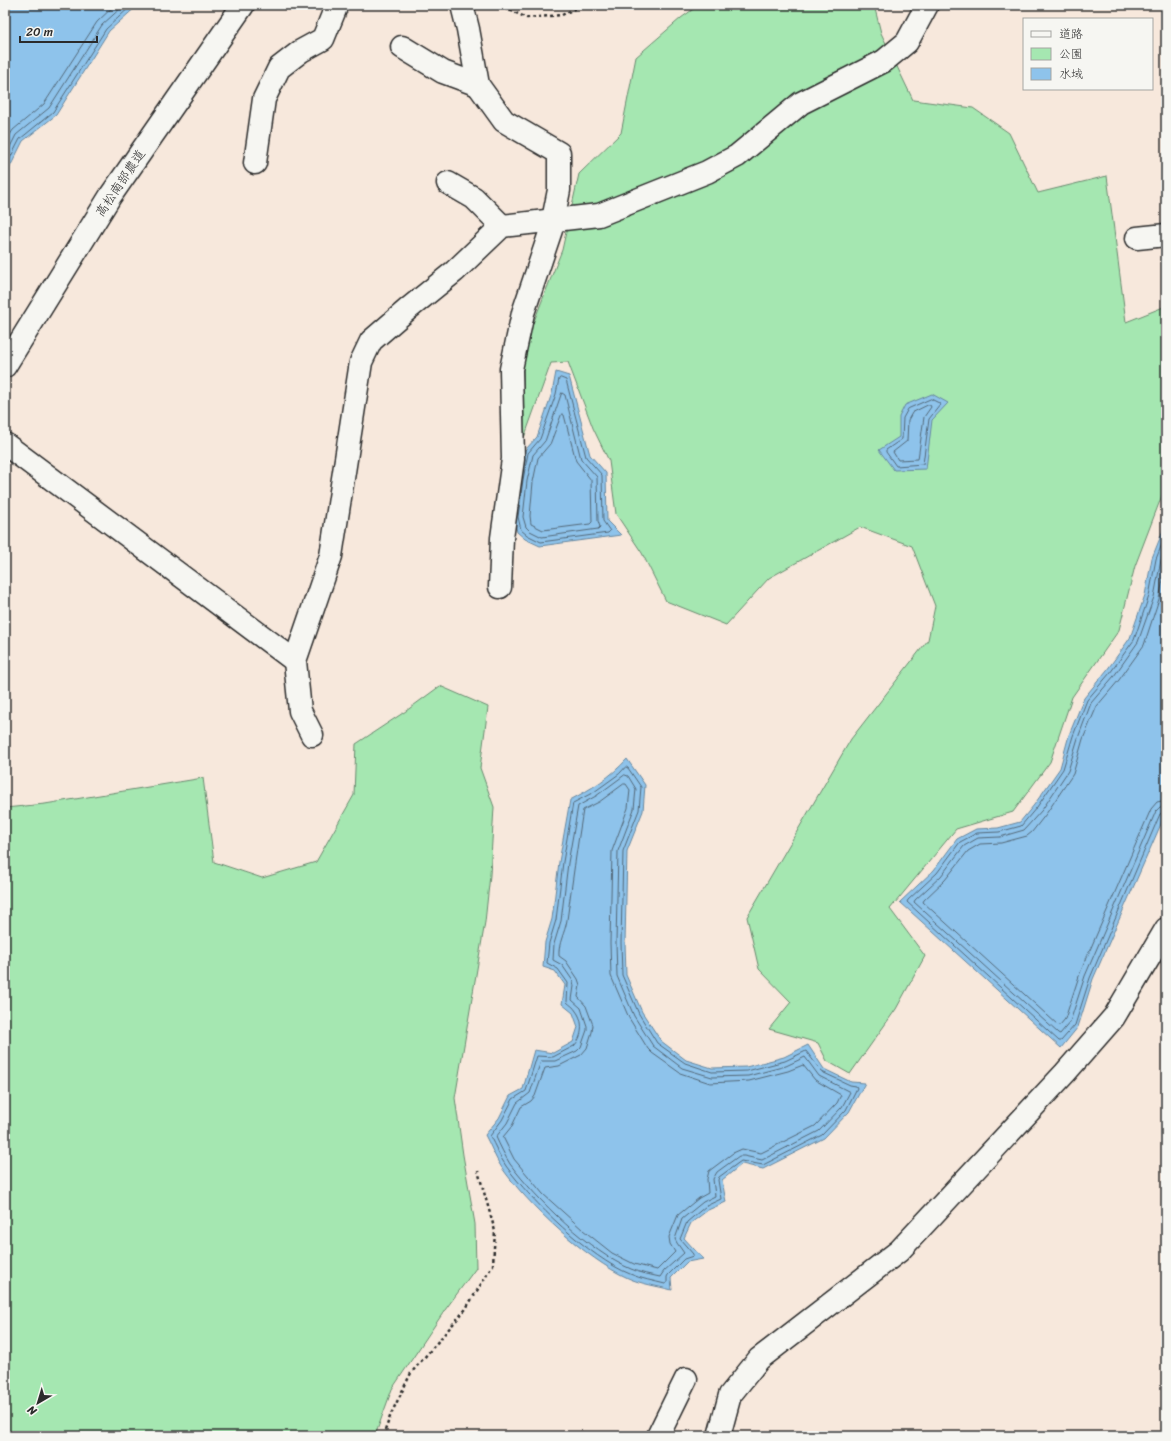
<svg xmlns="http://www.w3.org/2000/svg" width="1171" height="1441" viewBox="0 0 1171 1441" font-family="Sriracha,'Klee One',sans-serif">
  <rect width="100%" height="100%" fill="#f7e8dc"/>
  <filter id="ink" filterUnits="userSpaceOnUse"><feTurbulence type="fractalNoise" baseFrequency=".025" numOctaves="2"/><feDisplacementMap in="SourceGraphic" scale="8" xChannelSelector="R" yChannelSelector="G"/><feConvolveMatrix kernelMatrix="1 2 1 2 8 2 1 2 1" color-interpolation-filters="sRGB"/></filter>
  <g filter="url(#ink)">
    <g fill="#a5e7b1" stroke="#68896e">
      <path d="M 699,5 L 874,5 L 881,33 L 913,100 L 973,108 L 1009,133 L 1038,193 L 1107,176 L 1126,322 L 1166,306 L 1166,485 L 1135,566 L 1119,630 L 1072,697 L 1050,762 L 1013,812 L 956,829 L 890,909 L 925,956 L 896,1009 L 850,1074 L 827,1061 L 818,1043 L 769,1029 L 791,1002 L 759,969 L 747,917 L 851,739 L 928,640 L 935,606 L 912,546 L 860,527 L 769,578 L 726,625 L 666,601 L 642,553 L 616,514 L 609,461 L 593,428 L 568,362 L 551,363 L 524,438 L 523,349 L 562,250 L 579,174 L 621,133 L 636,57 L 681,18 Z"/>
      <path d="M 440,686 L 488,707 L 480,768 L 494,807 L 490,875 L 485,922 L 455,1098 L 463,1155 L 475,1224 L 476,1268 L 445,1310 L 392,1389 L 375,1436 L 5,1436 L 5,808 L 45,804 L 203,778 L 214,862 L 262,878 L 316,862 L 354,795 L 356,744 L 406,711 Z"/>
    </g>
    <g fill="#8ec3eb" stroke="#66869e">
      <path d="M 5,5 L 138,5 L 109,31 L 56,115 L 23,141 L 5,177 Z"/>
      <path d="M 556,372 L 569,376 L 590,455 L 606,473 L 607,521 L 621,535 L 540,546 L 525,539 L 517,532 L 514,517 L 519,479 L 525,450 L 537,437 L 552,393 Z"/>
      <path d="M 932,394 L 948,403 L 932,420 L 926,469 L 894,470 L 879,450 L 899,437 L 899,417 L 905,405 Z"/>
      <path d="M 1166,523 L 1166,810 L 1161,824 L 1093,979 L 1078,1027 L 1061,1048 L 900,902 L 934,870 L 957,839 L 976,829 L 998,828 L 1020,822 L 1034,805 L 1060,768 L 1069,735 L 1084,698 L 1107,670 L 1130,638 L 1145,595 L 1152,558 Z"/>
      <path d="M 627,759 L 645,785 L 643,811 L 627,851 L 625,943 L 626,975 L 642,1012 L 661,1041 L 686,1060 L 712,1068 L 746,1067 L 784,1057 L 808,1045 L 824,1069 L 851,1082 L 865,1083 L 849,1112 L 824,1138 L 763,1169 L 742,1164 L 722,1180 L 726,1202 L 708,1210 L 691,1223 L 684,1238 L 703,1259 L 687,1262 L 671,1278 L 672,1290 C 657,1286 641,1284 628,1278 C 587,1260 527,1204 502,1168 C 495,1158 491,1146 485,1135 L 499,1118 L 510,1096 L 523,1089 L 534,1050 L 553,1053 L 573,1042 L 578,1027 L 573,1013 L 562,1004 L 565,985 L 555,971 L 543,967 L 545,942 L 552,919 L 559,862 L 570,800 C 591,789 611,777 627,759 Z"/>
    </g>
    <g fill="none" stroke-linecap="round" stroke-linejoin="round">
      <g stroke="#536878" stroke-width="1">
        <path d="M 5,143 L 13,130 L 44,104 L 97,22 L 115,5"/>
        <path d="M 5,157 L 16,135 L 49,108 L 102,25 L 124,5"/>
        <path d="M 5,168 L 20,139 L 53,112 L 106,29 L 132,5"/>
        <path d="M 561,378 L 566,380 L 586,457 L 602,475 L 603,521 L 610,531 L 608,533 L 541,542 L 527,535 L 521,530 L 518,517 L 523,480 L 528,453 L 540,439 L 556,394 L 559,379 Z"/>
        <path d="M 562,393 L 565,395 L 581,459 L 597,477 L 598,521 L 600,527 L 598,529 L 542,537 L 530,531 L 526,527 L 523,517 L 527,481 L 533,455 L 545,441 Z"/>
        <path d="M 931,399 L 939,403 L 940,405 L 929,419 L 923,464 L 896,466 L 886,452 L 886,450 L 902,439 L 903,418 L 908,409 Z"/>
        <path d="M 928,405 L 930,405 L 931,407 L 924,417 L 918,459 L 898,460 L 893,452 L 907,441 L 908,420 L 912,413 Z"/>
        <path d="M 562,414 L 564,415 L 576,461 L 591,480 L 592,522 L 590,524 L 543,530 L 531,524 L 530,516 L 533,482 L 538,458 L 550,444 Z"/>
        <path d="M 1166,534 L 1156,559 L 1149,596 L 1134,640 L 1110,673 L 1087,700 L 1073,736 L 1063,769 L 1037,807 L 1021,826 L 999,832 L 977,833 L 960,842 L 937,873 L 908,900 L 907,902 L 1059,1041 L 1061,1041 L 1075,1025 L 1090,978 L 1160,814 L 1163,812 L 1166,811"/>
        <path d="M 1166,547 L 1161,560 L 1154,597 L 1138,642 L 1114,676 L 1091,703 L 1078,738 L 1068,771 L 1042,810 L 1024,830 L 1000,837 L 978,838 L 964,846 L 941,876 L 915,900 L 914,902 L 1058,1033 L 1060,1034 L 1070,1022 L 1085,976 L 1156,811 L 1160,807 L 1166,806"/>
        <path d="M 1166,565 L 1159,599 L 1144,645 L 1119,680 L 1097,706 L 1083,739 L 1073,774 L 1046,814 L 1032,832 L 1027,836 L 1001,843 L 980,844 L 968,851 L 945,880 L 924,900 L 923,902 L 1058,1025 L 1060,1025 L 1065,1019 L 1080,973 L 1151,809 L 1157,802 L 1166,800"/>
        <path d="M 626,767 L 628,768 L 641,787 L 639,810 L 623,851 L 621,943 L 622,975 L 639,1014 L 657,1043 L 685,1063 L 712,1072 L 747,1071 L 785,1061 L 806,1051 L 822,1072 L 850,1085 L 856,1086 L 857,1088 L 846,1110 L 822,1135 L 763,1165 L 741,1161 L 719,1177 L 718,1180 L 721,1199 L 706,1206 L 687,1222 L 680,1239 L 693,1254 L 693,1256 L 684,1259 L 668,1275 L 667,1277 L 667,1283 L 665,1284 C 654,1281 641,1279 630,1274 C 590,1258 531,1201 506,1166 C 500,1157 495,1146 490,1136 L 502,1120 L 513,1099 L 526,1091 L 537,1056 L 553,1057 L 574,1046 C 583,1037 584,1021 576,1011 C 574,1007 570,1005 567,1002 L 568,983 L 558,969 L 547,963 L 549,943 L 556,920 L 563,862 L 573,803 L 594,792 L 619,774 Z"/>
        <path d="M 625,775 L 628,776 L 636,789 L 634,809 L 618,851 L 616,943 L 617,976 L 634,1016 L 653,1046 L 682,1068 L 712,1077 L 748,1076 L 786,1066 L 805,1057 L 819,1076 L 850,1092 L 842,1107 L 819,1131 L 762,1160 L 744,1156 L 739,1156 L 717,1172 L 713,1179 L 715,1196 L 703,1202 L 682,1219 L 675,1239 L 677,1243 L 684,1253 L 664,1271 L 660,1277 C 651,1275 640,1273 631,1269 C 590,1252 537,1200 510,1164 C 505,1156 500,1146 496,1137 L 507,1123 L 517,1103 L 530,1093 L 541,1061 L 555,1061 L 577,1051 L 581,1047 L 587,1030 L 587,1026 L 581,1008 L 572,1000 L 574,986 L 573,981 L 562,965 L 553,960 L 554,944 L 561,921 L 568,863 L 578,806 L 596,796 Z"/>
        <path d="M 624,784 L 626,784 L 630,790 L 628,808 L 612,851 L 610,943 L 611,976 L 629,1018 L 648,1049 L 652,1053 L 680,1073 L 710,1083 L 749,1081 L 788,1071 L 803,1065 L 815,1080 L 841,1095 L 837,1103 L 815,1126 L 761,1153 L 742,1149 L 733,1153 L 709,1171 L 707,1179 L 708,1193 L 699,1198 L 678,1215 L 669,1237 L 670,1244 L 675,1252 L 657,1270 L 634,1264 L 612,1253 L 583,1230 L 543,1194 L 514,1159 L 503,1137 L 512,1126 L 521,1107 L 531,1101 L 535,1096 L 545,1068 L 559,1066 L 581,1055 L 587,1048 L 592,1032 L 593,1025 L 586,1006 L 578,997 L 580,985 L 578,979 L 566,961 L 559,956 C 558,943 565,933 567,920 C 572,884 577,847 583,810 L 599,802 Z"/>
      </g>
      <defs>
        <g id="minor">
          <path d="M 462,5 L 468,29 L 478,85 L 504,121 L 559,153 L 559,190 L 551,230 L 523,313 L 511,369 L 513,459 L 502,538 L 500,587"/>
          <path d="M 402,47 L 443,72 L 478,85"/>
          <path d="M 255,163 L 264,99 L 279,68 L 301,51 L 323,39 L 336,7 L 335,5"/>
          <path d="M 448,183 L 474,198 L 502,226"/>
          <path d="M 1137,238 L 1166,235"/>
          <path d="M 5,366 L 111,195 L 243,5"/>
          <path d="M 5,444 L 295,661"/>
          <path d="M 312,735 L 300,711 L 295,661 L 331,556 L 361,362 L 371,341 L 408,309 L 455,271 L 502,226 L 599,215 L 707,172 L 737,156 L 801,103 L 884,61 L 907,42 L 927,5"/>
          <path d="M 658,1436 L 686,1379"/>
          <path d="M 719,1436 L 730,1395 L 759,1359 L 899,1251 L 1065,1073 L 1114,1017 L 1166,929"/>
        </g>
      </defs>
      <use href="#minor" stroke="#2b2b2b" stroke-width="25"/>
      <g stroke="#2b2b2b" stroke-width="2.5" stroke-dasharray="3 3" stroke-linecap="butt">
        <path d="M 499,5 L 527,18 L 562,15 L 582,5"/>
        <path d="M 383,1436 L 391,1414 L 411,1373 L 465,1310 L 493,1265 L 495,1231 L 478,1171"/>
      </g>
      <use href="#minor" stroke="#f6f6f2" stroke-width="22"/>
    </g>
  </g>
  <g text-anchor="middle" dominant-baseline="central" stroke-width="3" stroke-linejoin="round" paint-order="stroke">
    <g font-size="13" fill="#2b2b2b" stroke="#f6f6f2">
      <text transform="translate(120 183) rotate(-56)">高松南部農道</text>
    </g>
  </g>
  <rect width="1171" height="1441" fill="none" stroke="#f6f6f2" stroke-width="20"/>
  <rect x="10" y="10" width="1151" height="1421" fill="none" stroke="#2b2b2b" stroke-width="1.5" filter="url(#ink)"/>
  <rect x="1023" y="18" width="130" height="72" fill="#f6f6f2" stroke="#a5a5a2"/>
  <rect x="1031" y="31" width="20" height="6" fill="#f6f6f2" stroke="#a5a5a2"/>
  <text x="1059" y="38" font-size="12" fill="#2b2b2b">道路</text>
  <rect x="1031" y="48" width="20" height="12" fill="#a5e7b1" stroke="#a5a5a2"/>
  <text x="1059" y="58" font-size="12" fill="#2b2b2b">公園</text>
  <rect x="1031" y="68" width="20" height="12" fill="#8ec3eb" stroke="#a5a5a2"/>
  <text x="1059" y="78" font-size="12" fill="#2b2b2b">水域</text>
  <g transform="translate(38 1403) rotate(218)" stroke="#f6f6f2" stroke-width="3" paint-order="stroke">
  <path d="M0-3L7 15L0 10L-7 15Z" fill="#2b2b2b"/>
  <text y="-6" font-size="11" font-weight="bold" text-anchor="middle" fill="#2b2b2b">N</text>
  </g>
  <path d="M20 36v6h77v-6" fill="none" stroke="#2b2b2b" stroke-width="2"/>
  <text x="26" y="36" font-size="12" fill="#2b2b2b" stroke="#f6f6f2" stroke-width="3" paint-order="stroke">20 m</text>
</svg>
